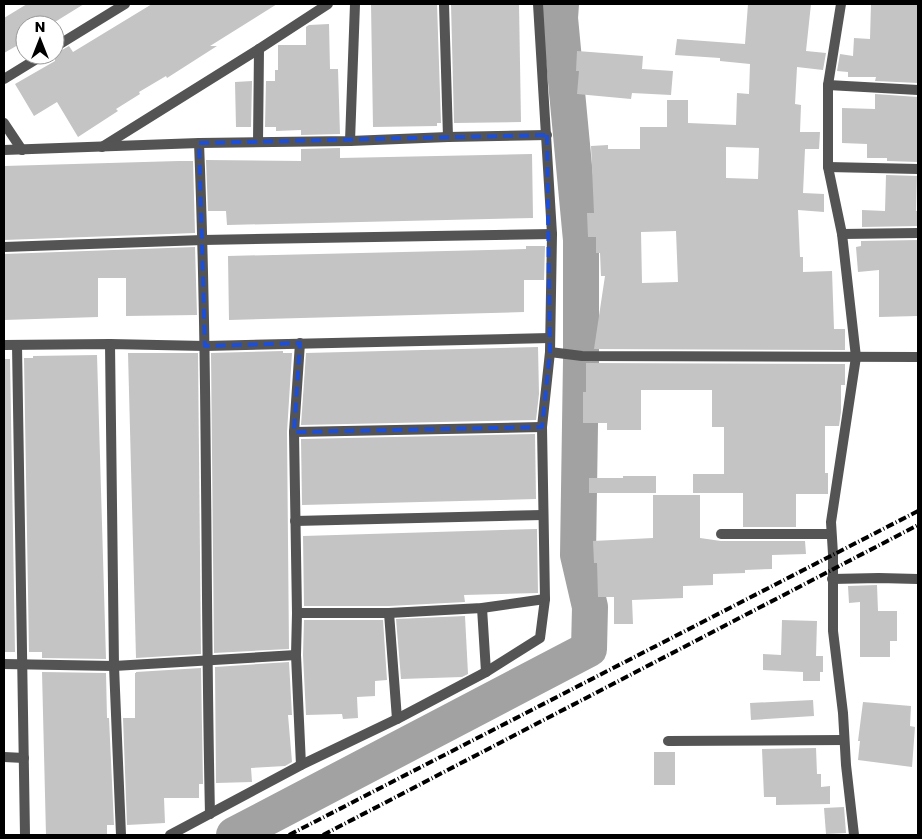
<svg xmlns="http://www.w3.org/2000/svg" width="922" height="839" viewBox="0 0 922 839" font-family="Poppins,sans-serif">
  <rect width="100%" height="100%" fill="#fff"/>
  <g fill="none" stroke-linecap="round" stroke-linejoin="round">
    <path stroke="#a2a2a2" stroke-width="36" d="M 234,835 L 589,649 L 590,607 L 578,555 L 581,360 L 581,240 L 560,18 L 561,4"/>
  </g>
  <g fill="#c4c4c4" fill-rule="evenodd">
    <path d="M 27,4 L 84,4 L 50,25 L 25,25 L 25,41 L 4,53 L 4,18 Z"/>
    <path d="M 152,4 L 277,4 L 210,46 L 217,46 L 167,78 L 166,76 L 139,92 L 140,94 L 116,109 L 118,111 L 78,137 L 57,102 L 34,116 L 15,84 L 55,61 L 55,54 L 69,46 L 73,52 Z"/>
    <path d="M 371,4 L 437,4 L 441,123 L 437,123 L 437,126 L 373,127 Z"/>
    <path d="M 451,4 L 519,4 L 521,122 L 454,123 Z"/>
    <path d="M 748,4 L 811,4 L 806,51 L 826,53 L 823,70 L 797,67 L 795,104 L 801,105 L 800,132 L 820,132 L 819,149 L 805,149 L 803,193 L 824,194 L 824,212 L 798,210 L 800,257 L 803,257 L 803,272 L 832,271 L 834,329 L 845,329 L 845,350 L 594,349 L 605,276 L 601,276 L 600,253 L 596,253 L 596,237 L 588,237 L 587,213 L 594,213 L 591,146 L 608,145 L 608,149 L 640,149 L 640,127 L 667,127 L 667,100 L 688,100 L 688,123 L 736,125 L 737,93 L 749,94 L 750,64 L 720,61 L 720,58 L 675,55 L 677,39 L 745,44 ZM 726,147 L 759,148 L 758,179 L 726,178 ZM 676,231 L 678,282 L 642,283 L 641,232 Z"/>
    <path d="M 871,4 L 918,4 L 918,83 L 875,81 L 876,77 L 848,77 L 848,72 L 837,71 L 840,54 L 853,56 L 854,38 L 870,39 Z"/>
    <path d="M 55,24 L 62,35 L 55,39 Z"/>
    <path d="M 329,24 L 330,69 L 338,69 L 340,134 L 301,135 L 301,130 L 276,131 L 276,127 L 265,127 L 266,81 L 275,81 L 275,70 L 278,70 L 278,45 L 306,45 L 306,27 L 309,25 Z"/>
    <path d="M 577,51 L 643,56 L 642,69 L 673,71 L 671,95 L 632,93 L 631,99 L 577,94 L 579,71 L 576,71 Z"/>
    <path d="M 252,81 L 251,127 L 236,127 L 235,82 Z"/>
    <path d="M 875,94 L 918,97 L 918,162 L 887,161 L 887,158 L 867,158 L 867,144 L 842,143 L 842,108 L 875,109 Z"/>
    <path d="M 340,148 L 340,158 L 532,154 L 533,218 L 227,225 L 226,211 L 208,211 L 206,160 L 301,161 L 301,149 Z"/>
    <path d="M 179,161 L 193,161 L 195,233 L 4,240 L 4,166 Z"/>
    <path d="M 886,175 L 917,176 L 916,211 L 918,211 L 918,226 L 862,227 L 862,210 L 885,211 Z"/>
    <path d="M 918,240 L 917,316 L 879,317 L 879,270 L 858,272 L 856,247 L 861,246 L 861,241 Z"/>
    <path d="M 526,246 L 545,246 L 544,280 L 524,280 L 524,312 L 229,320 L 228,256 L 526,249 Z"/>
    <path d="M 195,247 L 197,315 L 126,316 L 126,278 L 98,278 L 98,317 L 4,320 L 4,254 Z"/>
    <path d="M 538,347 L 539,394 L 536,420 L 301,425 L 306,353 Z"/>
    <path d="M 283,351 L 283,353 L 292,353 L 287,432 L 289,649 L 214,653 L 211,353 Z"/>
    <path d="M 128,353 L 198,353 L 201,654 L 136,658 Z"/>
    <path d="M 97,355 L 106,659 L 42,658 L 42,652 L 29,652 L 24,358 L 33,358 L 33,356 Z"/>
    <path d="M 4,359 L 10,359 L 15,652 L 4,652 Z"/>
    <path d="M 586,363 L 845,364 L 845,385 L 841,385 L 841,412 L 839,426 L 825,426 L 825,473 L 828,473 L 828,494 L 796,494 L 796,527 L 743,527 L 743,493 L 693,493 L 693,474 L 724,474 L 724,427 L 712,427 L 712,390 L 641,390 L 641,430 L 607,430 L 607,423 L 583,423 L 583,392 L 586,392 Z"/>
    <path d="M 535,434 L 536,499 L 302,505 L 301,439 Z"/>
    <path d="M 623,476 L 656,476 L 656,493 L 589,493 L 589,478 L 623,478 Z"/>
    <path d="M 653,495 L 700,495 L 700,538 L 721,541 L 805,541 L 806,554 L 772,555 L 772,569 L 745,570 L 745,573 L 713,574 L 713,585 L 683,586 L 683,598 L 632,600 L 633,624 L 614,624 L 614,597 L 598,597 L 597,563 L 594,563 L 593,541 L 653,538 Z"/>
    <path d="M 537,529 L 538,593 L 464,595 L 465,602 L 389,606 L 304,606 L 303,536 Z"/>
    <path d="M 877,585 L 878,611 L 897,611 L 897,641 L 890,641 L 890,657 L 860,657 L 860,602 L 849,603 L 848,586 Z"/>
    <path d="M 465,616 L 468,674 L 462,677 L 401,679 L 396,619 Z"/>
    <path d="M 304,620 L 383,620 L 387,680 L 375,681 L 375,696 L 357,697 L 358,718 L 343,719 L 342,714 L 306,715 L 303,655 Z"/>
    <path d="M 782,620 L 817,621 L 816,656 L 823,656 L 823,672 L 820,672 L 820,681 L 803,681 L 803,672 L 763,670 L 763,654 L 781,655 Z"/>
    <path d="M 289,662 L 292,715 L 288,715 L 292,762 L 285,766 L 251,768 L 252,782 L 216,783 L 215,667 Z"/>
    <path d="M 201,668 L 203,784 L 199,784 L 199,798 L 164,798 L 165,823 L 127,825 L 123,718 L 135,718 L 135,673 L 136,673 L 136,672 Z"/>
    <path d="M 42,672 L 106,673 L 107,718 L 109,718 L 114,825 L 107,825 L 107,835 L 46,835 Z"/>
    <path d="M 813,700 L 814,716 L 751,720 L 750,703 Z"/>
    <path d="M 863,702 L 911,706 L 910,726 L 915,727 L 912,767 L 858,760 L 860,741 L 858,741 Z"/>
    <path d="M 816,748 L 817,774 L 821,774 L 821,787 L 830,786 L 830,804 L 776,805 L 776,797 L 764,797 L 762,749 Z"/>
    <rect x="654" y="752" width="21" height="33"/>
    <path d="M 844,807 L 846,833 L 826,834 L 824,808 Z"/>
  </g>
  <g fill="none" stroke-linecap="round" stroke-linejoin="round">
    <g stroke="#545454" stroke-width="10">
      <path d="M 444,4 L 448,137"/>
      <path d="M 841,4 L 828,85 L 828,167 L 842,234 L 856,357 L 831,522 L 833,554 L 833,631 L 843,713 L 846,765 L 854,835"/>
      <path d="M 55,47 L 125,4"/>
      <path d="M 4,79 L 43,55"/>
      <path d="M 828,85 L 918,90"/>
      <path d="M 4,123 L 22,150"/>
      <path d="M 350,141 L 355,4"/>
      <path d="M 258,142 L 259,49"/>
      <path d="M 199,143 C 208,367 205,590 210,814"/>
      <path d="M 102,147 L 259,49 L 328,4"/>
      <path d="M 4,150 L 199,143 L 350,141 L 448,137 L 547,135"/>
      <path d="M 828,167 L 918,169"/>
      <path d="M 842,234 L 918,233"/>
      <path d="M 4,247 L 203,240 L 552,234"/>
      <path d="M 300,343 L 294,432 L 297,613 L 296,655 L 301,765"/>
      <path d="M 110,344 L 114,666 L 121,835"/>
      <path d="M 4,345 L 110,344 L 205,346 L 550,338"/>
      <path d="M 17,345 L 25,835"/>
      <path d="M 550,352 L 582,356 L 918,357"/>
      <path d="M 294,432 L 542,427"/>
      <path d="M 295,521 L 543,515"/>
      <path d="M 721,534 L 831,534"/>
      <path d="M 832,579 L 879,578 L 918,579"/>
      <path d="M 482,608 L 486,672"/>
      <path d="M 297,613 L 389,613 L 482,608 L 545,599"/>
      <path d="M 389,613 L 397,719"/>
      <path d="M 4,664 L 114,666 L 296,655"/>
      <path d="M 668,741 L 844,740"/>
      <path d="M 4,757 L 24,758"/>
      <path d="M 170,835 L 301,765 L 397,719 L 486,672 L 540,638 L 545,599 L 542,427 L 550,352 L 552,234 L 538,4"/>
    </g>
    <g stroke="#000" stroke-width="4" stroke-dasharray="8 2.5 1 2.5" stroke-linecap="butt">
      <path d="M 289,835 L 918,511"/>
      <path d="M 323,835 L 918,525"/>
    </g>
  </g>
  <path fill="none" stroke="#1d4ed8" stroke-width="4" stroke-dasharray="10 6" stroke-linejoin="round" d="M 547,135 L 550,352 L 542,427 L 294,432 L 300,343 L 205,346 L 199,143 Z"/>
  <rect width="922" height="839" fill="none" stroke="#000000" stroke-width="10"/>
  <g transform="translate(40 40)"><circle r="24" fill="#ffffff" stroke="#999999"/>
  <path d="M0-4L9 19L0 12L-9 19Z" fill="#000000"/>
  <text y="-8" font-size="14" font-weight="bold" text-anchor="middle" fill="#000000">N</text>
  </g>
</svg>
